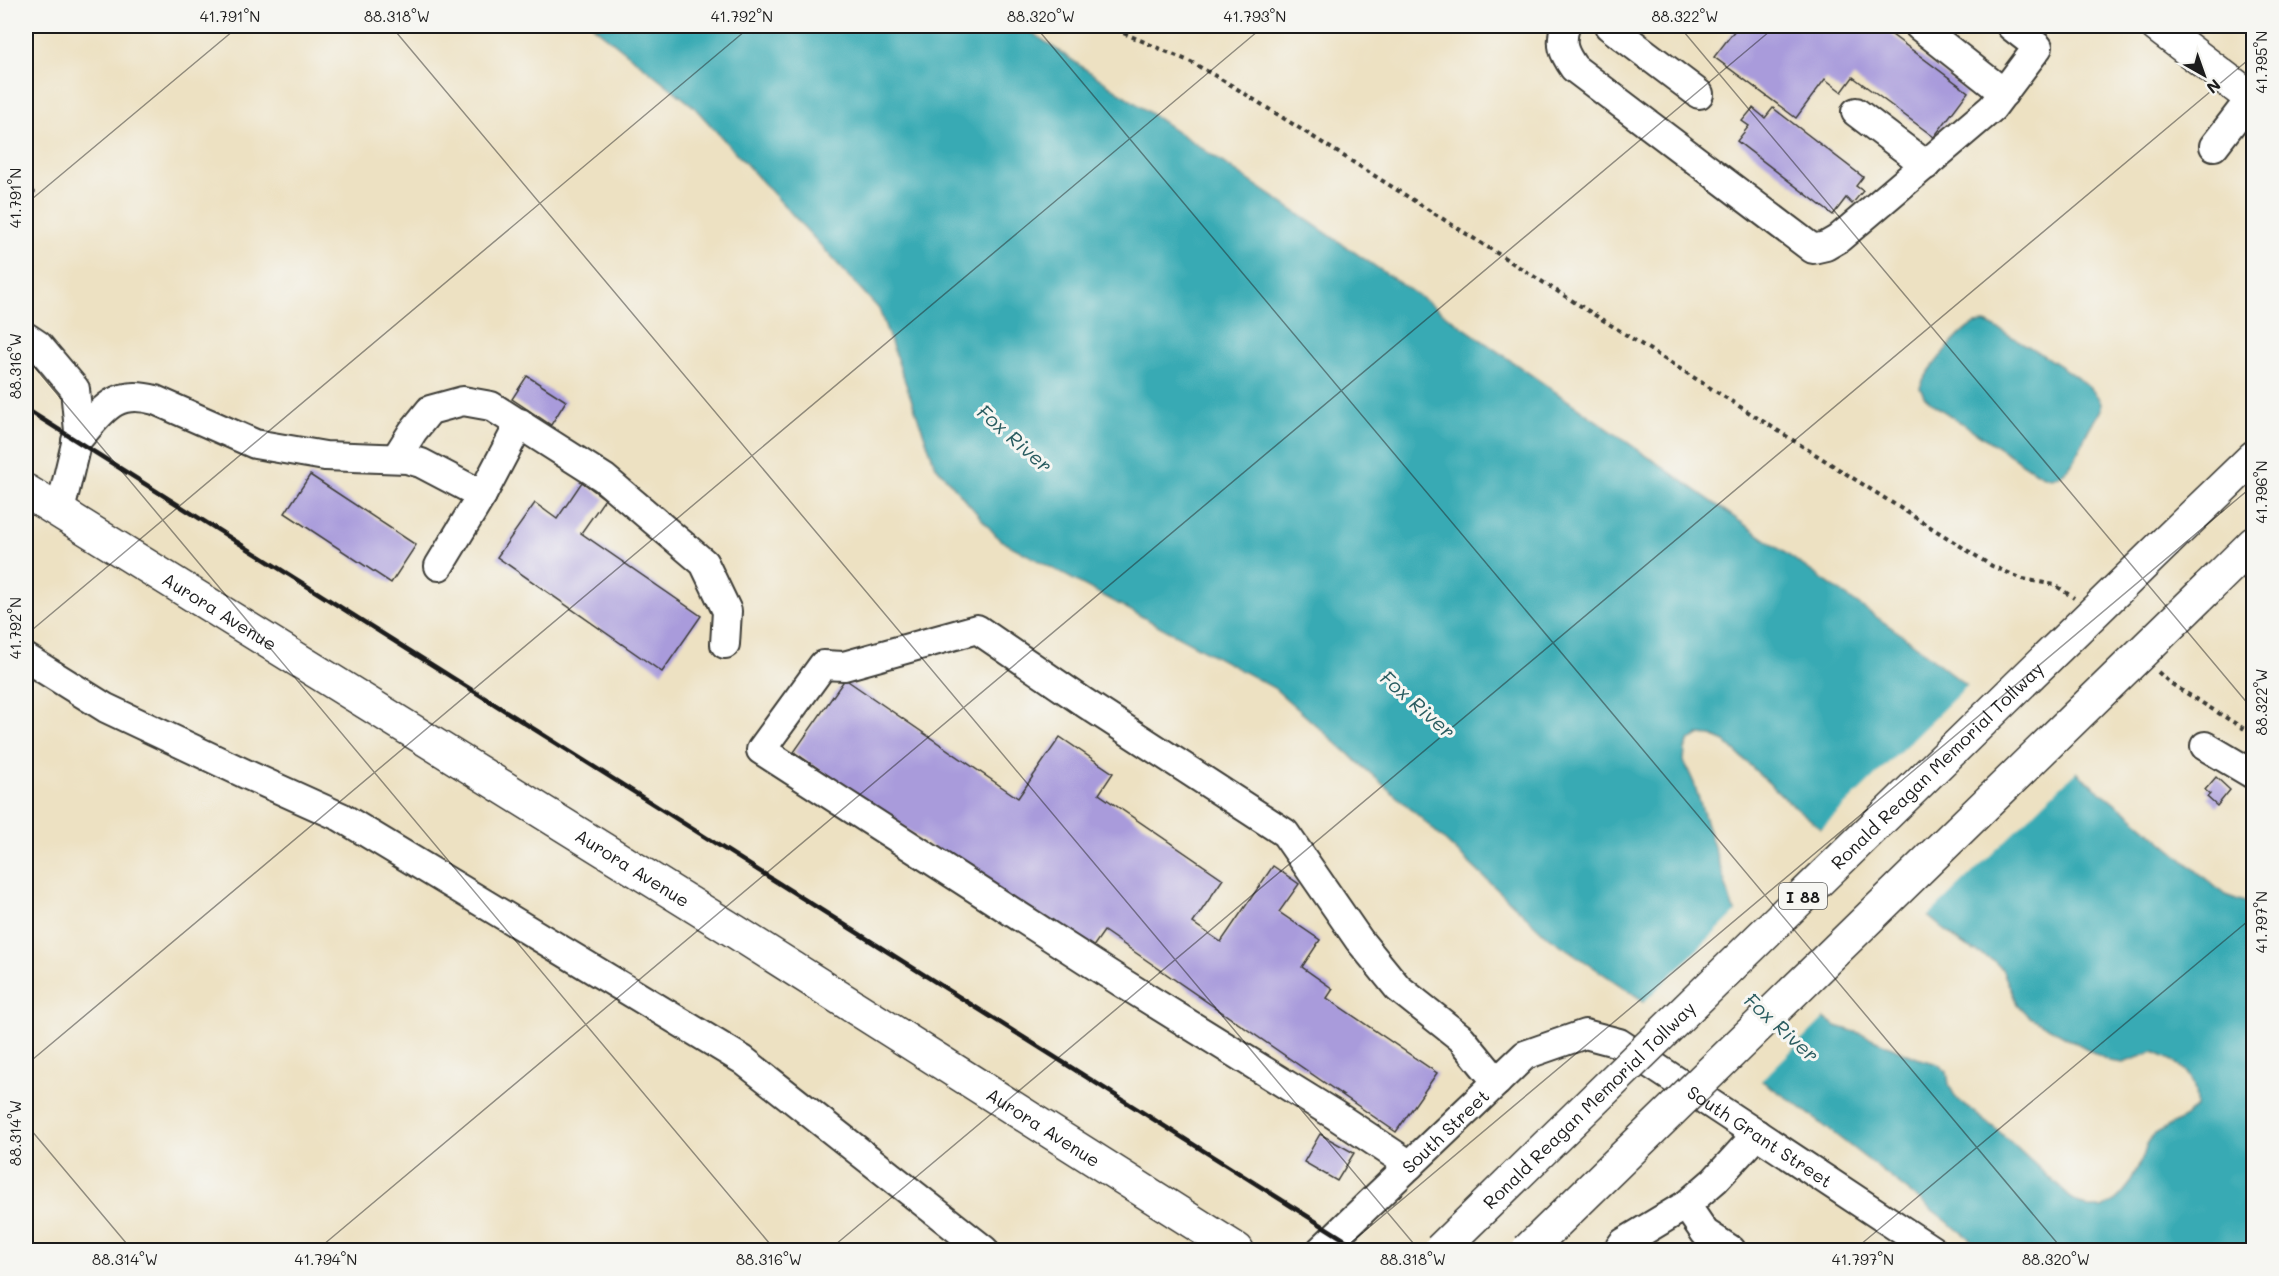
<svg xmlns="http://www.w3.org/2000/svg" width="2279" height="1276" viewBox="0 0 2279 1276" font-family="Mali,sans-serif">
  <rect width="100%" height="100%" fill="#f6f6f2"/>
  <filter id="ink" filterUnits="userSpaceOnUse"><feTurbulence type="fractalNoise" baseFrequency=".0167" numOctaves="2"/><feDisplacementMap in="SourceGraphic" scale="12" xChannelSelector="R" yChannelSelector="G"/><feConvolveMatrix kernelMatrix="1 2 1 2 8 2 1 2 1" color-interpolation-filters="sRGB"/></filter>
  <filter id="wash" filterUnits="userSpaceOnUse"><feTurbulence type="fractalNoise" baseFrequency=".008" numOctaves="4" result="noise"/><feDisplacementMap in="SourceGraphic" scale="24" xChannelSelector="R" yChannelSelector="G"/><feGaussianBlur stdDeviation="1.35" result="paint"/><feColorMatrix in="noise" values="0 0 0 0 0 0 0 0 0 0 0 0 0 0 0 0 0 1.4 0 .05"/><feComposite in="paint" operator="in"/></filter>
  <g filter="url(#wash)">
    <rect width="100%" height="100%" fill="#ede1c2"/>
    <g fill="#39aab4" stroke="#2a6368" stroke-width="1.5" fill-rule="evenodd">
      <path d="M 593,26 L 1022,26 L 1410,290 L 1905,637 L 2133,817 L 2225,895 L 2253,905 L 2253,1250 L 1984,1250 L 1796,1104 L 1546,935 L 1421,818 L 1274,688 L 1000,540 L 935,465 L 879,309 L 693,106 ZM 1698,735 L 1711,736 L 1725,742 L 1789,802 L 1962,944 L 1994,961 L 2002,969 L 2017,1004 L 2028,1016 L 2109,1061 L 2123,1063 L 2153,1052 C 2181,1064 2197,1072 2196,1106 L 2185,1117 L 2155,1134 L 2147,1144 L 2143,1157 L 2129,1184 L 2116,1200 L 2102,1208 L 2087,1208 L 2071,1198 L 2002,1134 L 1956,1098 L 1949,1085 L 1947,1072 L 1938,1064 L 1917,1058 L 1862,1034 L 1836,1026 L 1813,1011 L 1747,930 L 1733,908 L 1694,783 L 1684,761 L 1685,749 L 1689,741 Z"/>
      <path d="M 1985,323 C 2007,333 2090,380 2099,399 C 2106,411 2095,417 2090,427 C 2080,443 2078,466 2057,476 C 2050,480 2043,476 2036,472 L 1934,405 L 1924,396 L 1920,387 C 1926,372 1960,330 1975,324 C 1976,324 1984,323 1985,323 Z"/>
    </g>
    <g fill="#ede1c2">
      <path d="M 1969,684 L 2078,770 L 1926,918 L 1820,830 Z"/>
      <path d="M 1738,910 L 1770,957 L 1815,1009 L 1826,1016 L 1759,1083 L 1642,1004 Z"/>
    </g>
    <g id="blocks">
      <g fill="#a99bdb">
        <path d="M 1738,26 L 1880,26 L 1968,92 L 1934,137 L 1853,77 L 1842,92 L 1825,79 L 1796,118 L 1714,57 Z"/>
        <path d="M 1753,108 L 1765,118 L 1773,108 L 1863,177 L 1856,186 L 1863,191 L 1852,204 L 1846,198 L 1833,215 L 1737,141 L 1749,126 L 1742,121 Z"/>
        <path d="M 26,182 L 35,192 L 26,201 Z"/>
        <path d="M 527,376 L 566,401 L 551,425 L 512,399 Z"/>
        <path d="M 310,475 L 416,545 L 391,583 L 285,513 Z"/>
        <path d="M 582,482 L 605,499 L 581,533 L 701,616 L 662,672 L 497,557 L 535,503 L 557,519 Z"/>
        <path d="M 845,679 L 1018,798 L 1060,737 L 1113,773 L 1099,794 L 1223,879 L 1193,923 L 1221,942 L 1273,866 L 1299,884 L 1279,912 L 1320,940 L 1302,967 L 1333,989 L 1327,998 L 1437,1073 L 1396,1132 L 1104,931 L 1088,954 L 794,752 Z"/>
        <path d="M 2216,777 L 2230,790 L 2217,806 L 2207,797 L 2210,794 L 2205,790 Z"/>
        <path d="M 1320,1134 L 1354,1153 L 1337,1181 L 1304,1162 Z"/>
      </g>
    </g>
  </g>
  <g filter="url(#ink)">
    <use href="#blocks" fill-opacity="0" stroke="#3b3a35" stroke-width="1.5"/>
    <g fill="none" stroke-linecap="round" stroke-linejoin="round">
      <defs>
        <g id="minor">
          <path d="M 1565,26 C 1560,45 1563,52 1574,68 L 1813,249 L 1826,246 L 1838,239 L 1992,108 L 2038,47 L 2011,26"/>
          <path d="M 1609,26 L 1699,94"/>
          <path d="M 1919,26 L 2004,93"/>
          <path d="M 1856,112 L 1926,165"/>
          <path d="M 2214,146 L 2251,98"/>
          <path d="M 26,337 L 38,345 L 75,389 L 79,431 L 60,511"/>
          <path d="M 76,441 C 102,412 113,388 155,400 L 255,444 L 325,456 L 407,459 L 421,463 L 482,495 L 439,566"/>
          <path d="M 396,458 L 413,431 L 430,410 L 463,401 L 491,406 L 604,478 L 704,563 L 727,611 L 725,644"/>
          <path d="M 482,495 L 520,423"/>
          <path d="M 26,658 L 106,708 L 250,776 L 341,817 L 743,1060 L 984,1250"/>
          <path d="M 2205,746 L 2254,775"/>
          <path d="M 1410,1165 L 1335,1115 L 1121,982 L 761,750 L 823,665 L 844,666 L 977,629 L 1085,703 L 1285,833 L 1359,940 L 1398,988 L 1461,1038 L 1497,1082"/>
          <path d="M 1686,1205 L 1705,1233 L 1731,1250"/>
          <path id="s1" d="M 1321,1250 L 1525,1055 L 1585,1034 L 1619,1043 L 1932,1250"/>
          <path d="M 1618,1250 L 1623,1243 L 1686,1205 L 1715,1180 L 1757,1134"/>
        </g>
        <g id="major">
          <path d="M 2157,26 L 2254,100"/>
          <path id="s2" d="M 26,491 L 736,932 L 1237,1250"/>
        </g>
        <g id="highway">
          <path d="M 2166,542 L 2254,457"/>
          <path d="M 2208,588 L 2254,543"/>
        </g>
      </defs>
      <use href="#minor" stroke="#3b3a35" stroke-width="32"/>
      <use href="#major" stroke="#3b3a35" stroke-width="36"/>
      <use href="#highway" stroke="#3b3a35" stroke-width="36"/>
      <g stroke="#3b3a35" stroke-width="4" stroke-dasharray="4.5 4.5" stroke-linecap="butt">
        <path d="M 1107,26 L 1191,62 L 1231,85 L 1992,566 L 2023,579 L 2055,585 L 2074,598"/>
        <path d="M 2158,672 L 2170,683 L 2254,735"/>
      </g>
      <use href="#minor" stroke="#fff" stroke-width="28"/>
      <use href="#major" stroke="#fff" stroke-width="33"/>
      <use href="#highway" stroke="#fff" stroke-width="33"/>
      <path stroke="#1c1c1c" stroke-width="4.5" d="M 26,409 L 1361,1250"/>
      <defs>
        <g id="highway-bridge">
          <path id="s3" d="M 1440,1250 L 2166,542"/>
          <path d="M 1528,1250 L 2208,588"/>
        </g>
      </defs>
      <use href="#highway-bridge" stroke="#3b3a35" stroke-width="36" stroke-linecap="butt"/>
      <use href="#highway-bridge" stroke="#fff" stroke-width="33"/>
    </g>
  </g>
  <path fill="none" stroke="#1c1c1c" stroke-width="1.5" stroke-opacity="0.45" d="M 391,26 L 1419,1250M 1035,26 L 2063,1250M 1679,26 L 2254,711M 26,204 L 239,26M 26,357 L 775,1250M 26,635 L 751,26M 26,1065 L 1264,26M 26,1124 L 132,1250M 317,1250 L 1776,26M 829,1250 L 2254,55M 1342,1250 L 2254,485M 1854,1250 L 2254,916"/>
  <g text-anchor="middle" dominant-baseline="central" stroke-width="6" stroke-linejoin="round" paint-order="stroke">
    <rect fill="#f6f6f2" stroke="#5d5d5c" stroke-width="1.5" x="1779" y="883" width="48" height="26" rx="4.5"/>
    <g font-size="16" font-weight="bold" fill="#1c1c1c">
      <text x="1803" y="896">I 88</text>
    </g>
    <g font-size="18" fill="#1c1c1c" stroke="#f6f6f2">
      <text stroke="none"><textPath href="#s2" startOffset="228">Aurora Avenue</textPath></text>
      <text stroke="none"><textPath href="#s3" startOffset="694">Ronald Reagan Memorial Tollway</textPath></text>
      <text stroke="none"><textPath href="#s2" startOffset="714">Aurora Avenue</textPath></text>
      <text stroke="none"><textPath href="#s3" startOffset="208">Ronald Reagan Memorial Tollway</textPath></text>
      <text stroke="none"><textPath href="#s2" startOffset="1200">Aurora Avenue</textPath></text>
      <text stroke="none"><textPath href="#s1" startOffset="172">South Street</textPath></text>
      <text stroke="none"><textPath href="#s1" startOffset="550">South Grant Street</textPath></text>
    </g>
    <g font-size="20" font-style="italic" fill="#295c60" stroke="#f6f6f2">
      <text transform="translate(1015 438) rotate(41)">Fox River</text>
      <text transform="translate(1418 704) rotate(41)">Fox River</text>
      <text transform="translate(1782 1027) rotate(42)">Fox River</text>
    </g>
  </g>
  <rect width="2279" height="1276" fill="none" stroke="#f6f6f2" stroke-width="66"/>
  <g transform="translate(2204 75) rotate(140)" stroke="#f6f6f2" stroke-width="4.5" paint-order="stroke">
  <path d="M0-4.5L10 22L0 15L-10 22Z" fill="#1c1c1c"/>
  <text y="-9" font-size="16" font-weight="bold" text-anchor="middle" fill="#1c1c1c">N</text>
  </g>
  <rect x="33" y="33" width="2213" height="1210" fill="none" stroke="#1c1c1c" stroke-width="2"/>
  <g font-size="15" text-anchor="middle" fill="#1c1c1c">
    <text x="230" y="22">41.791°N</text>
    <text x="397" y="22">88.318°W</text>
    <text x="742" y="22">41.792°N</text>
    <text x="1041" y="22">88.320°W</text>
    <text x="1255" y="22">41.793°N</text>
    <text x="1685" y="22">88.322°W</text>
    <text transform="translate(2262 62) rotate(-90)" y="5">41.795°N</text>
    <text transform="translate(16 198) rotate(-90)" y="5">41.791°N</text>
    <text transform="translate(16 366) rotate(-90)" y="5">88.316°W</text>
    <text transform="translate(2262 492) rotate(-90)" y="5">41.796°N</text>
    <text transform="translate(16 628) rotate(-90)" y="5">41.792°N</text>
    <text transform="translate(2262 702) rotate(-90)" y="5">88.322°W</text>
    <text transform="translate(2262 922) rotate(-90)" y="5">41.797°N</text>
    <text transform="translate(16 1133) rotate(-90)" y="5">88.314°W</text>
    <text x="125" y="1265">88.314°W</text>
    <text x="326" y="1265">41.794°N</text>
    <text x="769" y="1265">88.316°W</text>
    <text x="1413" y="1265">88.318°W</text>
    <text x="1863" y="1265">41.797°N</text>
    <text x="2056" y="1265">88.320°W</text>
  </g>
</svg>
